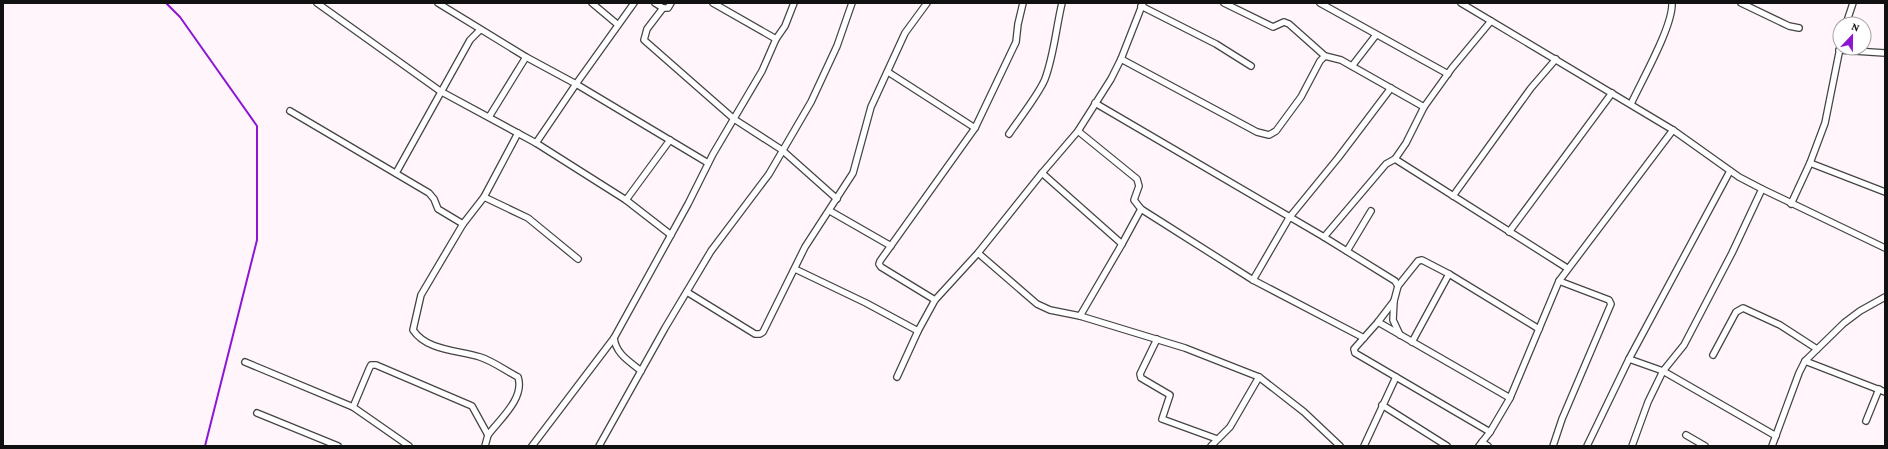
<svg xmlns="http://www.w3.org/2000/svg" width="1888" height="449" viewBox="0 0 1888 449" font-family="'Crimson Pro',serif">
  <rect width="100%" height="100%" fill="#fff5fa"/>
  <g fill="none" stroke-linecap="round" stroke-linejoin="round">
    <defs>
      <g id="street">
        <path d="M 317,3 L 440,91 L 536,143 L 626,200 L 671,235"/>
        <path d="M 438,3 L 526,57 L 576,84 L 634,3"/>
        <path d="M 592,3 L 617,24"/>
        <path d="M 655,3 L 663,8 L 668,8 L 671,3"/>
        <path d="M 713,3 L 776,39"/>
        <path d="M 1224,3 L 1273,27 L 1284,22 L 1289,24 L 1325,56 L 1341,60 L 1424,107"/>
        <path d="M 1320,3 L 1448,74"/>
        <path d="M 1461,3 L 1673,130 L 1739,177 L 1762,189 L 1885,248"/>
        <path d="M 1741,3 L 1789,26 L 1799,28"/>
        <path d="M 1141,6 L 1216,44 L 1251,66"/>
        <path d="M 663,8 L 647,29 L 644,40 L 734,119 L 782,150 L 837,199"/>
        <path d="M 1846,24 L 1853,3"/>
        <path d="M 1839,50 L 1885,53"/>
        <path d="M 1121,59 L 1257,132 L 1269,135 L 1276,131 L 1301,97 L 1320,61 L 1325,56"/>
        <path d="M 1352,66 L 1376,35"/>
        <path d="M 888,72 L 975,128"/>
        <path d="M 1095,103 L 1324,237 L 1395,281 L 1398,286"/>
        <path d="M 1631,104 C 1642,80 1673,26 1672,3"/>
        <path d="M 290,111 L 429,193 L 434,199 L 438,209 L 463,224"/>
        <path d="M 489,117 L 526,57"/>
        <path d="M 1078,131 L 1137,179 L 1139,186 L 1134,200 L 1141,209 L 1253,280 L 1364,338"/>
        <path d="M 1009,134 C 1019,119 1039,94 1045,79 C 1054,55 1056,28 1062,3"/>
        <path d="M 536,143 L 576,84 L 708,163"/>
        <path d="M 1395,159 L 1567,268"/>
        <path d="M 1810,163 L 1885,192"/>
        <path d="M 396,173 L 470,40 L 480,30"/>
        <path d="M 1042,173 L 1122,244"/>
        <path d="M 1453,196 L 1531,88 L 1556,59"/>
        <path d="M 484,197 L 528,218 L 578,259"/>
        <path d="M 626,200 L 670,140"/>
        <path d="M 1791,204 L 1810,163 L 1825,123 L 1840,48"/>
        <path d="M 830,211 L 891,246"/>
        <path d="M 1509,232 L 1612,93"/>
        <path d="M 1324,237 L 1386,164 L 1395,159 L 1406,143 L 1424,107 L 1452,68 L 1491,21"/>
        <path d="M 1347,251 L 1371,211"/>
        <path d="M 978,253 L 1037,304 L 1050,310 L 1080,316 L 1185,348 L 1259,377 L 1304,412 L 1340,446"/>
        <path d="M 795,269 L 866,303 L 918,331"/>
        <path d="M 1253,280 L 1289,218 L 1338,158 L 1391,88"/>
        <path d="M 687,292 L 755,334 L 760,334 L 763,332 L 805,247 L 853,173 L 871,107 L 905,33 L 927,3"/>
        <path d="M 935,300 L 881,267 L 879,264 L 880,261 L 975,128 L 1016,42 L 1018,24 L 1023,3"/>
        <path d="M 1394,301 L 1393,320 L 1400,335"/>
        <path d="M 1080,316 L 1122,244 L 1141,209"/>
        <path d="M 1378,322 L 1510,398"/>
        <path d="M 1157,339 L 1140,374 L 1141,378 L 1170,395 L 1162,419 L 1217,439"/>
        <path d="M 1412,342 L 1449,274"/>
        <path d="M 1713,355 L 1736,312 L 1743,308 L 1780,325 L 1817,349"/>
        <path d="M 1629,359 L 1663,371 L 1776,436"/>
        <path d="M 1805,361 L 1885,392"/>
        <path d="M 245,362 L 353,407 L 409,446"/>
        <path d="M 641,371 C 629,361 616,354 614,338 L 688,204 L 713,154 L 762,71 L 776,39 L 785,26 L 794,3"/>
        <path d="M 897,377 L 918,331 L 935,300 L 978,253 L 1042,173 L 1078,131 L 1111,79 L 1121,59 L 1143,3"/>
        <path d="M 1382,405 L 1447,446"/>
        <path d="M 353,407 L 369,369 L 371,365 L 376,365 L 472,406 L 488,435 L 485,446"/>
        <path d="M 257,413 L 338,446"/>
        <path d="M 1866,421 L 1879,389"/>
        <path d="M 1490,432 L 1355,353 L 1354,349 L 1378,322 L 1394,301 L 1398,286 L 1418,261 L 1422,260 L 1449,274 L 1539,329"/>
        <path d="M 488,435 C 500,419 525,398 518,377 C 506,371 493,361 480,357 C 458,350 427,351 413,330 L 421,295 L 463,224 L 484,197 L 518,133"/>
        <path d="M 1686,435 L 1705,446"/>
        <path d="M 1482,442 L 1488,446"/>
        <path d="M 532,446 L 614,338"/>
        <path d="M 599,446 L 665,328 L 711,251 L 769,174 L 811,102 L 837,46 L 852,3"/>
        <path d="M 1211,446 L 1230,427 L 1259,377"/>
        <path d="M 1364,446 L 1396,377"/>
        <path d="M 1479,446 L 1490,432 L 1510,398 L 1559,281 L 1673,130"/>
        <path d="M 1553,446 L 1562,419 L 1611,304 L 1609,300 L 1559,281"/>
        <path d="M 1587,446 L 1629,359 L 1730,171"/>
        <path d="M 1632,446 L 1648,402 L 1663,371 L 1684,345 L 1732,253 L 1762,189"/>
        <path d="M 1772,446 L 1799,373 L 1805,361 L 1844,323 L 1860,311 L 1885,297"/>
      </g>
    </defs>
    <use href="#street" stroke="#444" stroke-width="8"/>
    <use href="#street" stroke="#fff" stroke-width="5.5"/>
    <path stroke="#8c17d3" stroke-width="2" d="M 166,3 L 180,17 L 257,126 L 257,240 L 205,446"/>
  </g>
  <rect width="1888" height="449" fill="none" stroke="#111111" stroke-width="8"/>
  <g transform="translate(1852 36) rotate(22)"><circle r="19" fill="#ffffff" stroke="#a0a0a0"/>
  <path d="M0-3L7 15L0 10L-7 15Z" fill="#8c17d3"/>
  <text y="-6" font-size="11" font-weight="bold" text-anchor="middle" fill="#111111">N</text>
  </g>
</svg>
